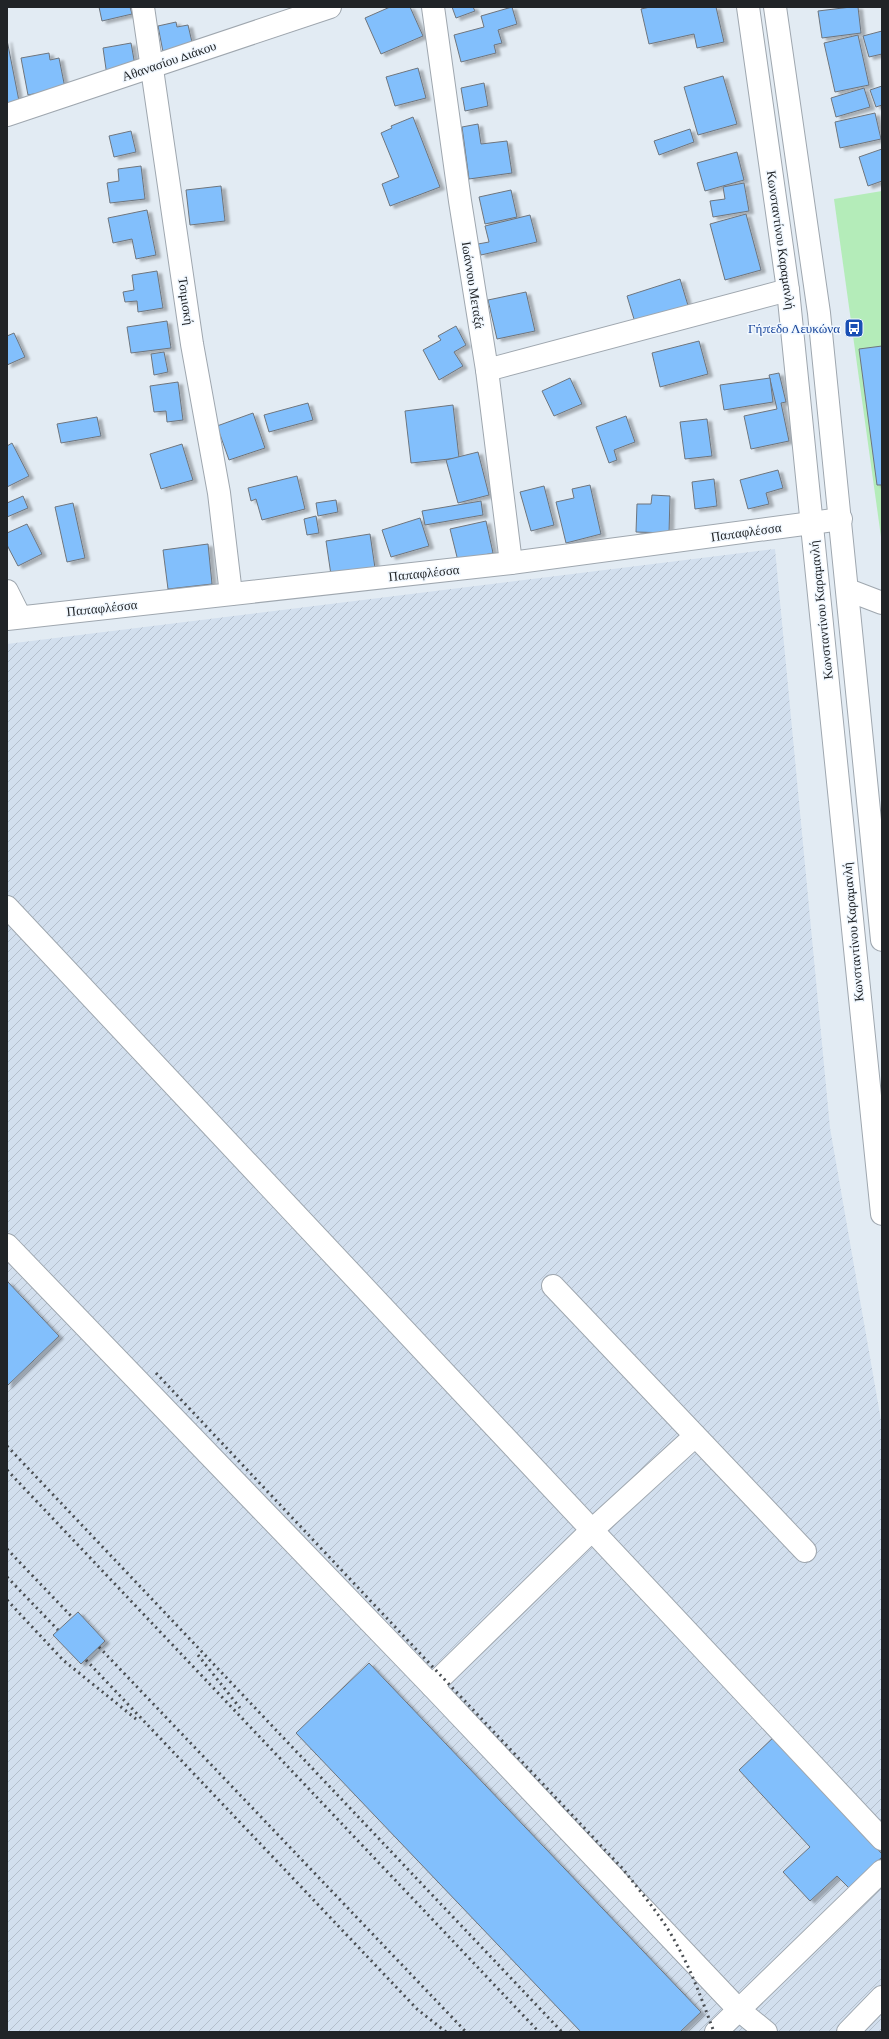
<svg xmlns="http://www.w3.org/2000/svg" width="889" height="2039" viewBox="0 0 889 2039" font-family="'Crimson Pro',serif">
  <defs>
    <pattern id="industrial-furrows" width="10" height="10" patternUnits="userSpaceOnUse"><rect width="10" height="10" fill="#d2dfee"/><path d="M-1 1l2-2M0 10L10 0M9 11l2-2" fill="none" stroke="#b4bfcc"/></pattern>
    <filter id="shadow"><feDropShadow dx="4.5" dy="2.5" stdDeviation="1" flood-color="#0004"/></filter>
  </defs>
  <rect width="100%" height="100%" fill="#e2ebf3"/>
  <path fill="url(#industrial-furrows)" d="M 775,549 L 830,1128 L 882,1426 L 882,2032 L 7,2032 L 7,644 Z"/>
  <path fill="#b4ecb9" d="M 882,191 L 882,544 L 834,199 Z"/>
  <g fill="#82bffc" stroke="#6e757d" filter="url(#shadow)">
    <path d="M 99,7 L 130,7 L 132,14 L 102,21 Z"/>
    <path d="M 390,7 L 410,7 L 423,36 L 381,54 L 365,18 Z"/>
    <path d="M 452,7 L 473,7 L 475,11 L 456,18 Z"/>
    <path d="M 512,7 L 517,24 L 498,30 L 502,43 L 494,45 L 496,53 L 461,62 L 454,35 L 484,27 L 481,16 Z"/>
    <path d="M 650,7 L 716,7 L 724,42 L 697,48 L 694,34 L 649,44 L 641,9 Z"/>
    <path d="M 851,7 L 858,7 L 861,33 L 822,38 L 818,11 Z"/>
    <path d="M 176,22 L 177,27 L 188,25 L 194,51 L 164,57 L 158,26 Z"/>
    <path d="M 882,31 L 882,54 L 869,57 L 863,36 Z"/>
    <path d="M 858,35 L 869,85 L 835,92 L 824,43 Z"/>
    <path d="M 7,40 L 20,106 L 7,108 Z"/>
    <path d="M 131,43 L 136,71 L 107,76 L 103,48 Z"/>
    <path d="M 49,53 L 50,60 L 59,58 L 65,88 L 28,95 L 21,58 Z"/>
    <path d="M 418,68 L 426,98 L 395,106 L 386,77 Z"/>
    <path d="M 723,76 L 737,124 L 698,135 L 684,87 Z"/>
    <path d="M 484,83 L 488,106 L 465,111 L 461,88 Z"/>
    <path d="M 882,86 L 882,105 L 876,107 L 870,90 Z"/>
    <path d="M 864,88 L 870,107 L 836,117 L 831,98 Z"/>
    <path d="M 875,113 L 881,139 L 840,148 L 835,122 Z"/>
    <path d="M 413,117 L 440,187 L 390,206 L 382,184 L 399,177 L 381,133 L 392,128 L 391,126 Z"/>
    <path d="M 478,124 L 481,144 L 507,141 L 512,173 L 469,179 L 462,127 Z"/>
    <path d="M 690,129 L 694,142 L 659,155 L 654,141 Z"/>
    <path d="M 131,131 L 136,152 L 114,157 L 109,136 Z"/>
    <path d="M 882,149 L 882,181 L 868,186 L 859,157 Z"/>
    <path d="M 737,152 L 744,180 L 705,191 L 697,163 Z"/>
    <path d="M 141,166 L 145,199 L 110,203 L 107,183 L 119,181 L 118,169 Z"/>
    <path d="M 744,183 L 749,211 L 713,217 L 710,201 L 725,199 L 723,187 Z"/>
    <path d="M 221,186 L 225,221 L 190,225 L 186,190 Z"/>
    <path d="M 511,190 L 517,217 L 485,224 L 479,197 Z"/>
    <path d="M 147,210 L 156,255 L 136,259 L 132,239 L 113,243 L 108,218 Z"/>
    <path d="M 746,214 L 761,270 L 725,280 L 710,224 Z"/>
    <path d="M 530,215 L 537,242 L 481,255 L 478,244 L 489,242 L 485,226 Z"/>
    <path d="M 157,271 L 163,308 L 138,312 L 137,301 L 125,302 L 123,292 L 134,290 L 132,275 Z"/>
    <path d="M 680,279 L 690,312 L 637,329 L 627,296 Z"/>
    <path d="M 526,292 L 535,331 L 497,339 L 488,300 Z"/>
    <path d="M 167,321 L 171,348 L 131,353 L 127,327 Z"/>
    <path d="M 456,326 L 466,345 L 454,352 L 463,366 L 439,380 L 423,350 L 441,340 L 438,336 Z"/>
    <path d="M 14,333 L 25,357 L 7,365 L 7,336 Z"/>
    <path d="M 699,341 L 708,374 L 660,387 L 652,353 Z"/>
    <path d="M 882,346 L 882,485 L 877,485 L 859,349 Z"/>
    <path d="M 164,352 L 168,372 L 154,375 L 151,354 Z"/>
    <path d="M 779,373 L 786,402 L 781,403 L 789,441 L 751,449 L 744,416 L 777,409 L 769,375 Z"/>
    <path d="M 570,378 L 582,404 L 554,416 L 542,391 Z"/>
    <path d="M 770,378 L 773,402 L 724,410 L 720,385 Z"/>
    <path d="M 178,382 L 183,420 L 167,422 L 166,411 L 154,412 L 150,386 Z"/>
    <path d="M 308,403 L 313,420 L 269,432 L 264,415 Z"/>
    <path d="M 453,405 L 459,458 L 411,463 L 405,411 Z"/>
    <path d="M 253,413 L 265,448 L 229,460 L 217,426 Z"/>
    <path d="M 626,416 L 635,442 L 614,450 L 617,460 L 609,463 L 596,427 Z"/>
    <path d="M 97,417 L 101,436 L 61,443 L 57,424 Z"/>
    <path d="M 707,419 L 712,456 L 685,459 L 680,422 Z"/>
    <path d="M 12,443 L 29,476 L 7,487 L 7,446 Z"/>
    <path d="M 182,444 L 193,480 L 161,489 L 150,454 Z"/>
    <path d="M 478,452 L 489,495 L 458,503 L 446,460 Z"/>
    <path d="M 778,470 L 783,488 L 766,493 L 769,504 L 748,509 L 740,480 Z"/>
    <path d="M 297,476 L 305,509 L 262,520 L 256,499 L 251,501 L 248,488 Z"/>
    <path d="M 714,479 L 717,506 L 695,509 L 692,482 Z"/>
    <path d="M 590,485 L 601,534 L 566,543 L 556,502 L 574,498 L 572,489 Z"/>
    <path d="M 544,486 L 554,525 L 531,531 L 520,492 Z"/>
    <path d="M 652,495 L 670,496 L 669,533 L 636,532 L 637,504 L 651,504 Z"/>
    <path d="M 23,496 L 28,508 L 7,517 L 7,503 Z"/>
    <path d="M 336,500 L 338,512 L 318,516 L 316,503 Z"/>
    <path d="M 481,501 L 483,515 L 425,525 L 422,511 Z"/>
    <path d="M 73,503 L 85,558 L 67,562 L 55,507 Z"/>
    <path d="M 316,516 L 319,533 L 307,535 L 304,519 Z"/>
    <path d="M 420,518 L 429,546 L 391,557 L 382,530 Z"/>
    <path d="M 486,521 L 493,553 L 458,561 L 450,529 Z"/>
    <path d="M 27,524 L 42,554 L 18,566 L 7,545 L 7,533 Z"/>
    <path d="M 370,534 L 375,568 L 331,575 L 326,541 Z"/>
    <path d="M 208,544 L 212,584 L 168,589 L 163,550 Z"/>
    <path d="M 7,1281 L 59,1336 L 7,1386 Z"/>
    <path d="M 78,1612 L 105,1641 L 81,1664 L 53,1635 Z"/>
    <path d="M 369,1663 L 701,2012 L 680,2032 L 581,2032 L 296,1733 Z"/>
    <path d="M 774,1737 L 882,1854 L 882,1857 L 849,1888 L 837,1876 L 810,1901 L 783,1872 L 810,1847 L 739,1770 Z"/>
  </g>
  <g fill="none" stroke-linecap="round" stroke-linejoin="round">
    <defs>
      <g id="minor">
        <path d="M 143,7 L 192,344 L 219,493 L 231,594"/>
        <path d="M 433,7 L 460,201 L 487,370 L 511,563"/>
        <path d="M 7,115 L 330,7"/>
        <path d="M 487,370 L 788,290"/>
        <path d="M 848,590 L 882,603"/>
        <path d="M 7,591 L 20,617"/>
        <path d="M 7,619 L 511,563 L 841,519"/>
        <path d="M 7,907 L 882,1839"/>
        <path d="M 7,1245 L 432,1686 L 739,2010 L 766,2032"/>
        <path d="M 553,1286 L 805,1551"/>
        <path d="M 432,1686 L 592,1530 L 695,1436"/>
        <path d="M 716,2032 L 882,1871"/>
        <path d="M 848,2032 L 882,1997"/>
      </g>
      <g id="major">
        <path d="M 748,7 L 788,290 L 882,1214"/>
        <path d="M 775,7 L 819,313 L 882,940"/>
      </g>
    </defs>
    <use href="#minor" stroke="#9fa7af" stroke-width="24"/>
    <use href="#major" stroke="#9fa7af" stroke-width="24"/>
    <use href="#minor" stroke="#fff" stroke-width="22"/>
    <use href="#major" stroke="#fff" stroke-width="22"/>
    <g stroke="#4a4e52" stroke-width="3" stroke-dasharray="2 4" stroke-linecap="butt">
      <path d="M 156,1373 L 623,1869 C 642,1894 664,1919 678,1947 C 693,1974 703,2003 714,2032"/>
      <path d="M 7,1446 L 562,2032"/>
      <path d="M 7,1470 L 539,2032"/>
      <path d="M 7,1549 L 72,1617"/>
      <path d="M 7,1577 L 58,1630"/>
      <path d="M 7,1600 L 63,1660 L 136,1719"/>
      <path d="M 99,1647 L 466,2032"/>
      <path d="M 198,1655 L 240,1708"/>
      <path d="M 86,1660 L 417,2009 L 446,2032"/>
    </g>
  </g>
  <defs>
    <symbol id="bus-square" viewBox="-11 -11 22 22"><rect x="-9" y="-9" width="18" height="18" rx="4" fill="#1a4fb4" stroke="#f1f8ff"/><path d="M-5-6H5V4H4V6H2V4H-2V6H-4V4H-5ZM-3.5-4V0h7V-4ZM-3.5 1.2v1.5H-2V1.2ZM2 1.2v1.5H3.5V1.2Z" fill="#fff"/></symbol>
  </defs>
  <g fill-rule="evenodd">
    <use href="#bus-square" x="843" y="317" width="22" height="22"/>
  </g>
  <g text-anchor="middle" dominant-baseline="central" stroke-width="3" stroke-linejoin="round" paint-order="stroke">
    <g font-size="13" fill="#212427" stroke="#f1f8ff">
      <text transform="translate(169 61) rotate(-19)">Αθανασίου Διάκου</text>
      <text transform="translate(781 240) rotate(82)">Κωνσταντίνου Καραμανλή</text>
      <text transform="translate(473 285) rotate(81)">Ιωάννου Μεταξά</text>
      <text transform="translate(186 301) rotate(82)">Τσιμισκή</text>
      <text transform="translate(746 532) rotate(-8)">Παπαφλέσσα</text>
      <text transform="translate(424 573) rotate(-6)">Παπαφλέσσα</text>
      <text transform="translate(102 608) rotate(-6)">Παπαφλέσσα</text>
      <text transform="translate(821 610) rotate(-96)">Κωνσταντίνου Καραμανλή</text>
      <text transform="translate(853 932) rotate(-95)">Κωνσταντίνου Καραμανλή</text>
    </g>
    <g font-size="13" fill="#164399" stroke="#f1f8ff" text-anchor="end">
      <text x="840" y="328">Γήπεδο Λευκώνα</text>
    </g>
  </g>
  <rect width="889" height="2039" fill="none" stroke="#212427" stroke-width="16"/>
</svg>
